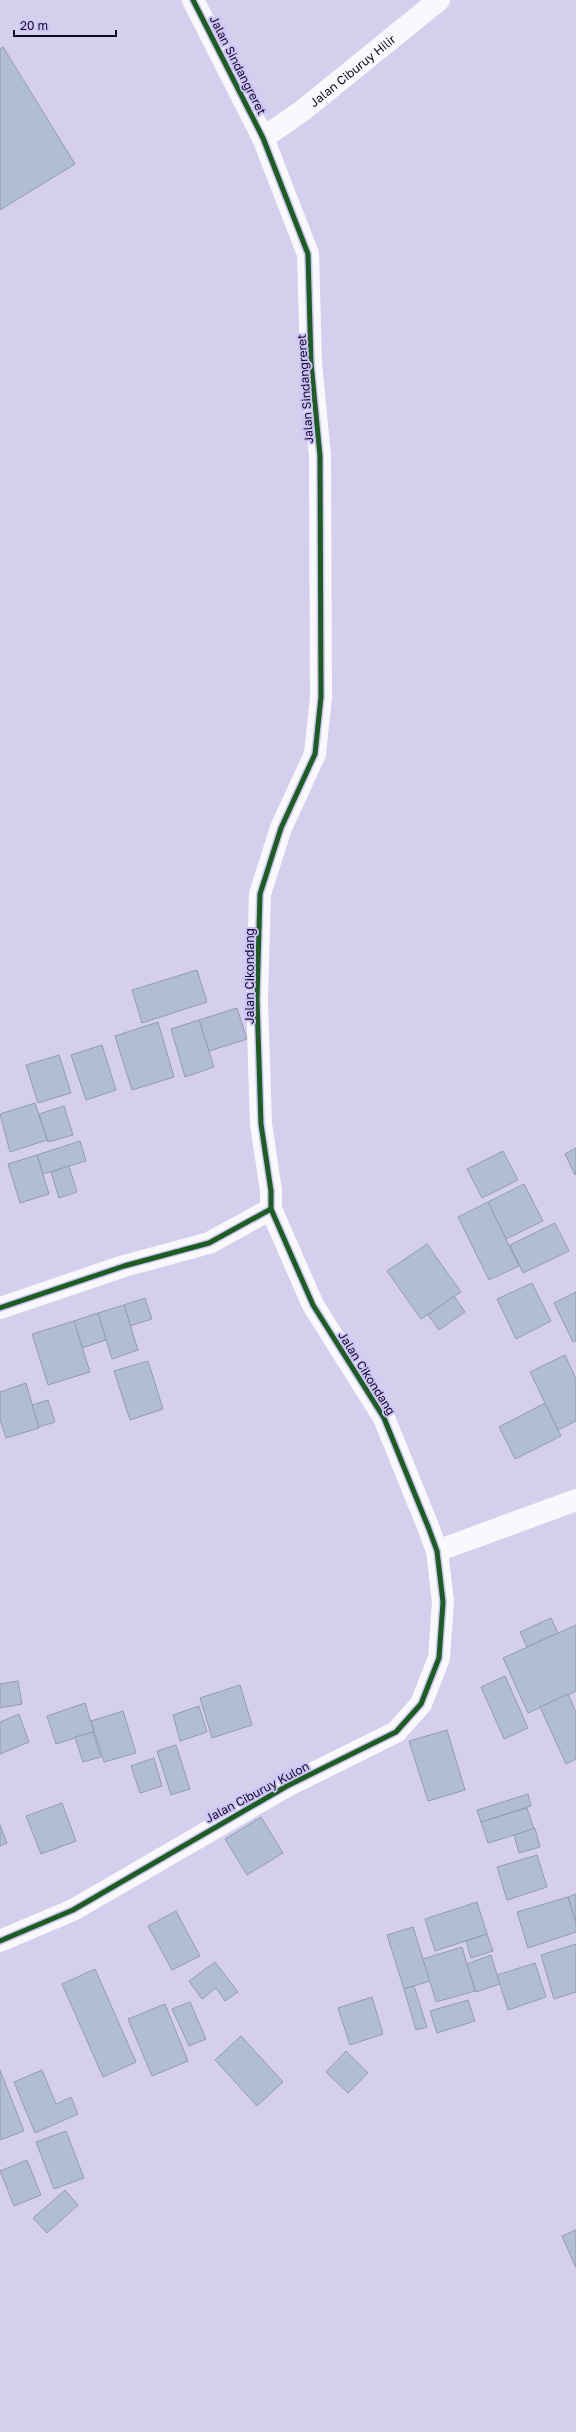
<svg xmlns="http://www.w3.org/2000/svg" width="576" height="2432" viewBox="0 0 576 2432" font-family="'Golos Text',sans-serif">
  <rect width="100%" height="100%" fill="#d5cfed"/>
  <g fill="#b0bdd4" stroke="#919db2">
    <path d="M 3,47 L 75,164 L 0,210 L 0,49 Z"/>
    <path d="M 197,970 L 207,1002 L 142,1023 L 132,990 Z"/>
    <path d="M 237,1008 L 247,1039 L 209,1051 L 199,1020 Z"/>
    <path d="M 199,1020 L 214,1067 L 185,1077 L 171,1029 Z"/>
    <path d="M 158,1022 L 174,1077 L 132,1090 L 115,1036 Z"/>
    <path d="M 102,1045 L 116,1090 L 86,1100 L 71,1055 Z"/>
    <path d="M 59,1055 L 71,1093 L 38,1103 L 26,1065 Z"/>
    <path d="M 35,1103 L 47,1140 L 10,1152 L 0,1114 Z"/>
    <path d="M 64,1106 L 73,1135 L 48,1142 L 39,1114 Z"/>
    <path d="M 80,1141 L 86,1161 L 43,1174 L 37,1155 Z"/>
    <path d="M 576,1148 L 576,1174 L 575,1175 L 565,1154 Z"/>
    <path d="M 503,1151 L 518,1180 L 482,1198 L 467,1169 Z"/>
    <path d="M 37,1155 L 49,1194 L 20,1203 L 8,1164 Z"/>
    <path d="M 69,1166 L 77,1192 L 59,1198 L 51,1172 Z"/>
    <path d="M 524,1184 L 543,1221 L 506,1239 L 488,1202 Z"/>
    <path d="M 488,1202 L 519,1266 L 489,1280 L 458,1217 Z"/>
    <path d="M 555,1223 L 569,1251 L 523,1273 L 510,1245 Z"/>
    <path d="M 427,1244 L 461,1292 L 421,1319 L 387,1271 Z"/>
    <path d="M 532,1283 L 551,1321 L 516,1339 L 497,1299 Z"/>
    <path d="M 576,1292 L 576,1341 L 573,1342 L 554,1303 Z"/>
    <path d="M 454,1296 L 465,1312 L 439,1330 L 428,1315 Z"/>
    <path d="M 145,1298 L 152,1319 L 130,1326 L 124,1305 Z"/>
    <path d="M 124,1305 L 138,1350 L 112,1359 L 98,1313 Z"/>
    <path d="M 98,1313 L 106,1340 L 82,1348 L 74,1321 Z"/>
    <path d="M 74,1321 L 90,1372 L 48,1385 L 32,1334 Z"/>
    <path d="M 565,1355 L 576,1379 L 576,1421 L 558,1430 L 530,1372 Z"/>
    <path d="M 148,1361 L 163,1409 L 130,1420 L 114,1371 Z"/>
    <path d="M 26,1383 L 39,1428 L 6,1438 L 0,1419 L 0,1392 Z"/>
    <path d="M 48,1400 L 55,1422 L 39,1427 L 32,1405 Z"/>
    <path d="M 545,1403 L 561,1436 L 515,1459 L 499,1427 Z"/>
    <path d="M 551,1618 L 558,1633 L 527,1647 L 520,1632 Z"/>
    <path d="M 576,1625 L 576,1691 L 528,1713 L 503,1658 Z"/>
    <path d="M 505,1676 L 528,1728 L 504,1739 L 481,1687 Z"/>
    <path d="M 18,1681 L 22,1704 L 0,1708 L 0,1684 Z"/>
    <path d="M 240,1685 L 252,1725 L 212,1738 L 200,1698 Z"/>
    <path d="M 568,1694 L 576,1712 L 576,1759 L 566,1764 L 540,1707 Z"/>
    <path d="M 85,1703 L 94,1732 L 56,1744 L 47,1716 Z"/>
    <path d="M 199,1706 L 207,1732 L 180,1741 L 173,1715 Z"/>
    <path d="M 123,1711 L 136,1753 L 104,1762 L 91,1721 Z"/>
    <path d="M 19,1714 L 29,1742 L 0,1754 L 0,1722 Z"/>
    <path d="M 447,1730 L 465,1790 L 428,1801 L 409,1741 Z"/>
    <path d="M 93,1732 L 101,1757 L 83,1762 L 75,1737 Z"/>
    <path d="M 176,1745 L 190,1789 L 171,1795 L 157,1751 Z"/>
    <path d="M 154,1758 L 162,1786 L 140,1793 L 131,1766 Z"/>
    <path d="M 528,1794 L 531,1806 L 481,1822 L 477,1810 Z"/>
    <path d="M 62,1803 L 76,1841 L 41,1854 L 26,1816 Z"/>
    <path d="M 527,1808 L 534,1829 L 488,1843 L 481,1822 Z"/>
    <path d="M 261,1817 L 283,1853 L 247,1875 L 225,1839 Z"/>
    <path d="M 0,1825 L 7,1843 L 0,1846 Z"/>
    <path d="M 535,1828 L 540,1847 L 519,1853 L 514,1835 Z"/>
    <path d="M 537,1855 L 547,1887 L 507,1900 L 497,1867 Z"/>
    <path d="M 576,1894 L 576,1923 L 568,1897 Z"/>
    <path d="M 568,1897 L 576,1923 L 576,1932 L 528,1948 L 517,1912 Z"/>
    <path d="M 477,1902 L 487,1934 L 435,1951 L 425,1919 Z"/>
    <path d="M 176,1911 L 200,1956 L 172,1970 L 148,1926 Z"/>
    <path d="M 413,1927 L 430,1981 L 404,1989 L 387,1935 Z"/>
    <path d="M 487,1934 L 493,1951 L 471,1958 L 466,1941 Z"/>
    <path d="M 576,1944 L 576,1992 L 554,1999 L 541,1955 Z"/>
    <path d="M 462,1947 L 475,1991 L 436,2002 L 423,1959 Z"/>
    <path d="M 491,1955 L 500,1984 L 476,1992 L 467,1964 Z"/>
    <path d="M 215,1962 L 238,1992 L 225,2001 L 216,1988 L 202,1999 L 189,1981 Z"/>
    <path d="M 535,1963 L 546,1997 L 508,2010 L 497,1975 Z"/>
    <path d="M 95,1969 L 136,2062 L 103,2077 L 62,1984 Z"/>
    <path d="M 414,1986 L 427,2027 L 416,2030 L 404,1989 Z"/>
    <path d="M 372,1997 L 383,2034 L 350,2045 L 338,2008 Z"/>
    <path d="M 468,2000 L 475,2021 L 437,2033 L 430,2011 Z"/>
    <path d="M 190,2002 L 206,2039 L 189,2046 L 172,2009 Z"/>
    <path d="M 165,2004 L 188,2061 L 152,2076 L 128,2019 Z"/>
    <path d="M 241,2036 L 283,2082 L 257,2106 L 215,2060 Z"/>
    <path d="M 346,2051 L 368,2073 L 348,2093 L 326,2072 Z"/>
    <path d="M 0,2070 L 24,2131 L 0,2140 Z"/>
    <path d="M 42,2070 L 56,2104 L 71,2097 L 78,2114 L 35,2133 L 14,2082 Z"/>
    <path d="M 66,2131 L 84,2178 L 54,2189 L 36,2142 Z"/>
    <path d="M 27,2160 L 41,2195 L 14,2206 L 0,2171 Z"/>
    <path d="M 65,2190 L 78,2205 L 47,2233 L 33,2218 Z"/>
    <path d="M 576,2230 L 576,2268 L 562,2236 Z"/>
  </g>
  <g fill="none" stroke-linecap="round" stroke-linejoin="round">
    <g stroke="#f9f8fc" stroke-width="22">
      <path id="s1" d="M 263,138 L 302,111 L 439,0"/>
      <path d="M 0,1308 L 124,1266 L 209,1243 L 271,1209 L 271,1191 L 261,1124 L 257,1000 L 260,894 L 281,828 L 315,754 L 321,697 L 320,456 L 311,363 L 308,254 L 263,138 L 193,0"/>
      <path d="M 437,1551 L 576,1500"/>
      <path d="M 0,1941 L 73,1910 L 287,1786 L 396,1732 L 421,1704 L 439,1658 L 443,1602 L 437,1551 L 429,1529 L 384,1418 L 313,1305 L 271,1209"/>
    </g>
    <defs>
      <g id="cycleway">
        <path d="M 0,1308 L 124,1266 L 209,1243 L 271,1209 L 271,1191 L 261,1124 L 257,1000 L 260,894 L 281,828 L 315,754 L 321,697 L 320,456 L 311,363 L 308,254 L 263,138 L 193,0"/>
        <path d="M 0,1941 L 73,1910 L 287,1786 L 396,1732 L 421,1704 L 439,1658 L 443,1602 L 437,1551 L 429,1529 L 384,1418 L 313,1305 L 271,1209"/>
      </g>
    </defs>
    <use href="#cycleway" stroke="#cec2fa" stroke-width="8"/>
    <use href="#cycleway" stroke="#1b5e20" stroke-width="5"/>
  </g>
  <g text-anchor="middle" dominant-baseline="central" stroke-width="4" stroke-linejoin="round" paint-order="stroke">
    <g font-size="12" fill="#100921" stroke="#cec2fa">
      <text transform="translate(238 65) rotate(63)">Jalan Sindangreret</text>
      <text stroke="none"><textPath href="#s1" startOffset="112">Jalan Ciburuy Hilir</textPath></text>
      <text transform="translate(305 389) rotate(-94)">Jalan Sindangreret</text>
      <text transform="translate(249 976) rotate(-90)">Jalan Cikondang</text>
      <text transform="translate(367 1373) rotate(58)">Jalan Cikondang</text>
      <text transform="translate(257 1792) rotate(-28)">Jalan Ciburuy Kulon</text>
    </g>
  </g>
  <path d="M14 30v6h102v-6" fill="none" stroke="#100921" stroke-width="2"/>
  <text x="20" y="30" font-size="12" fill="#100921" stroke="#cec2fa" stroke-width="3" paint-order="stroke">20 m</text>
</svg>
